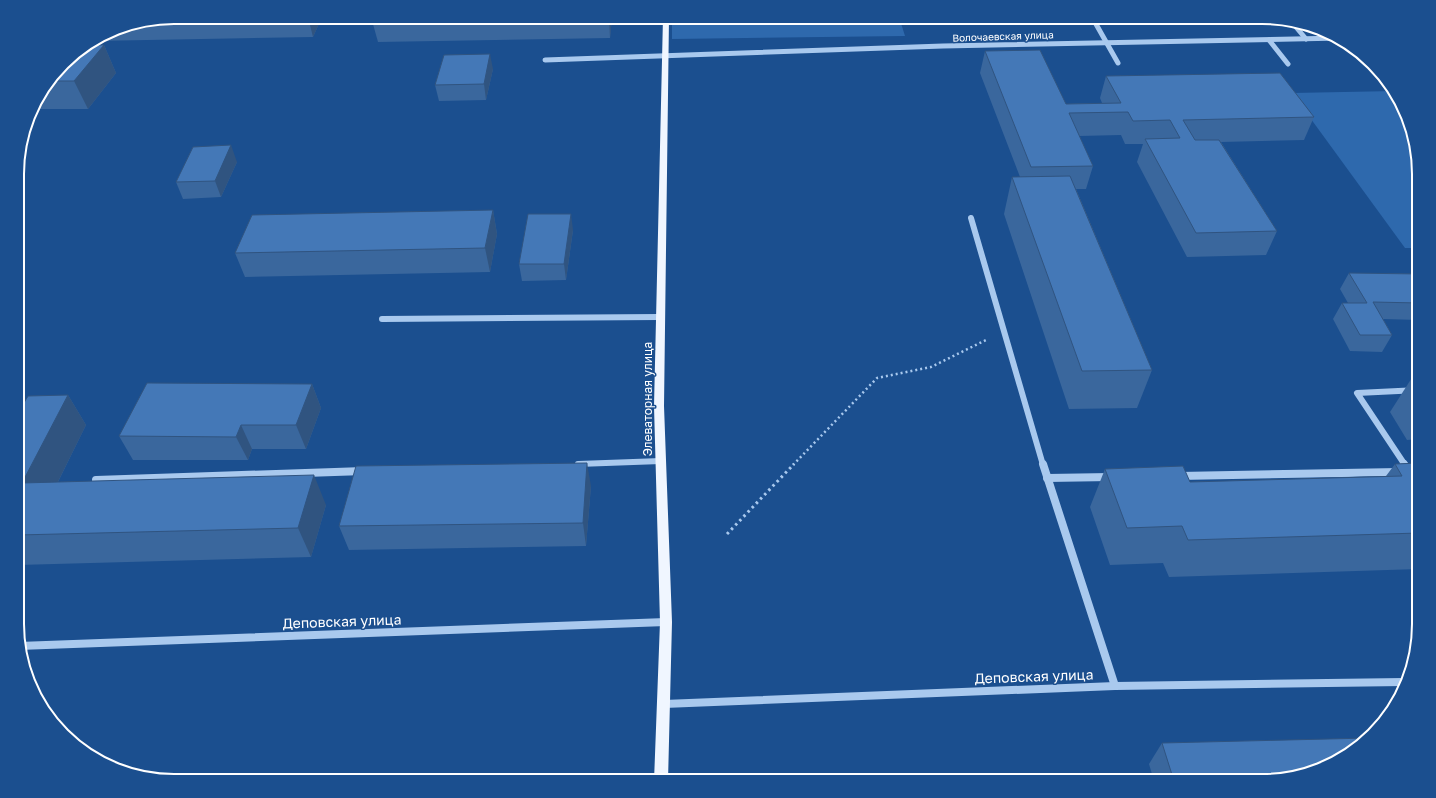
<svg xmlns="http://www.w3.org/2000/svg" width="1436" height="798" viewBox="0 0 1436 798" font-family="'Golos Text',sans-serif">
  <rect width="100%" height="100%" fill="#1b4f8f"/>
  <g fill="#2e69ad">
    <path d="M 672,17 L 899,17 L 905,36 L 672,39 Z"/>
    <path d="M 1395,91 L 1411,124 L 1419,163 L 1419,248 L 1405,248 L 1292,93 Z"/>
  </g>
  <g fill="none" stroke-linecap="round" stroke-linejoin="round">
    <path stroke="#a9c9ee" stroke-width="2.5" stroke-dasharray="2 3" stroke-linecap="butt" d="M 793,465 L 877,378 L 931,367 L 986,340"/>
    <path stroke="#a9c9ee" stroke-width="3" stroke-dasharray="2.5 3.5" stroke-linecap="butt" d="M 727,534 L 794,464"/>
    <g stroke="#a9c9ee" stroke-width="5">
      <path d="M 1092,17 L 1118,63"/>
      <path d="M 1291,21 L 1306,39"/>
      <path d="M 1269,40 L 1288,64"/>
      <path d="M 545,60 L 943,46 L 1341,38"/>
    </g>
    <g stroke="#a9c9ee" stroke-width="6">
      <path d="M 971,218 L 1043,465"/>
      <path d="M 382,319 L 660,317"/>
      <path d="M 578,464 L 661,461"/>
      <path d="M 1405,465 L 1357,393 L 1419,390"/>
    </g>
    <g stroke="#a9c9ee" stroke-width="8">
      <path d="M 1043,464 L 1115,686"/>
      <path d="M 1404,464 L 1409,472"/>
      <path d="M 1179,476 L 1399,472"/>
      <path d="M 1047,478 L 1111,477"/>
      <path d="M 96,480 L 364,471"/>
      <path d="M 19,646 L 666,622"/>
      <path d="M 664,704 L 1115,686 L 1404,682"/>
    </g>
    <path fill="#f0f6ff" fill-rule="evenodd" d="M 663,17 L 669,17 L 664,406 L 672,622 L 668,781 L 654,781 L 660,622 L 654,406 Z"/>
  </g>
  <g fill="#3a679d">
    <path d="M 174,17 L 322,17 L 313,37 L 94,41 L 114,29 Z"/>
    <path d="M 371,17 L 612,17 L 610,38 L 378,42 Z"/>
    <path d="M 104,45 L 116,73 L 88,109 L 32,109 L 33,104 L 70,56 Z"/>
    <path d="M 985,51 L 1066,104 L 1102,103 L 1100,98 L 1106,76 L 1314,117 L 1304,140 L 1221,142 L 1277,231 L 1266,255 L 1187,257 L 1137,162 L 1143,144 L 1125,144 L 1121,135 L 1079,136 L 1093,166 L 1086,189 L 1076,189 L 1152,370 L 1137,408 L 1069,409 L 1004,214 L 1012,177 L 1020,177 L 980,73 Z"/>
    <path d="M 493,69 L 486,100 L 439,101 L 435,85 Z"/>
    <path d="M 237,162 L 221,197 L 183,199 L 176,182 Z"/>
    <path d="M 493,210 L 497,234 L 490,272 L 245,277 L 235,253 Z"/>
    <path d="M 573,230 L 566,280 L 522,281 L 519,264 Z"/>
    <path d="M 1349,273 L 1419,274 L 1419,320 L 1383,319 L 1392,335 L 1382,352 L 1350,351 L 1333,319 L 1342,303 L 1348,303 L 1340,289 Z"/>
    <path d="M 1415,373 L 1419,373 L 1419,439 L 1407,440 L 1390,412 Z"/>
    <path d="M 312,384 L 321,408 L 306,449 L 252,449 L 248,460 L 133,460 L 119,436 Z"/>
    <path d="M 68,395 L 86,425 L 58,482 L 326,505 L 311,557 L 18,565 L 18,413 Z"/>
    <path d="M 1419,463 L 1419,569 L 1169,577 L 1163,563 L 1110,565 L 1090,507 L 1105,469 L 1190,482 L 1386,476 L 1395,464 Z"/>
    <path d="M 591,486 L 586,546 L 349,550 L 339,526 Z"/>
    <path d="M 1162,743 L 1272,781 L 1154,781 L 1149,764 Z"/>
  </g>
  <g fill="#305480">
    <path d="M 308,17 L 322,17 L 313,37 Z"/>
    <path d="M 609,17 L 612,17 L 610,38 Z"/>
    <path d="M 104,45 L 116,73 L 88,109 L 74,81 Z"/>
    <path d="M 490,54 L 493,69 L 486,100 L 484,84 Z"/>
    <path d="M 231,145 L 237,162 L 221,197 L 215,181 Z"/>
    <path d="M 493,210 L 497,234 L 490,272 L 485,248 Z"/>
    <path d="M 571,214 L 573,230 L 566,280 L 564,264 Z"/>
    <path d="M 312,384 L 321,408 L 306,449 L 296,425 Z"/>
    <path d="M 68,395 L 86,425 L 43,512 L 22,483 Z"/>
    <path d="M 241,425 L 252,449 L 248,460 L 236,437 Z"/>
    <path d="M 587,463 L 591,486 L 586,546 L 583,523 Z"/>
    <path d="M 314,475 L 326,505 L 311,557 L 298,528 Z"/>
  </g>
  <g fill="#4478b7" stroke="#305480">
    <path d="M 88,45 L 104,45 L 74,81 L 51,81 L 70,56 Z"/>
    <path d="M 1040,50 L 1066,104 L 1121,103 L 1106,76 L 1280,73 L 1314,117 L 1183,120 L 1195,140 L 1219,140 L 1277,231 L 1196,233 L 1145,139 L 1180,138 L 1170,120 L 1133,121 L 1128,112 L 1069,113 L 1093,166 L 1031,167 L 985,51 Z"/>
    <path d="M 490,54 L 484,84 L 435,85 L 444,55 Z"/>
    <path d="M 231,145 L 215,181 L 176,182 L 193,147 Z"/>
    <path d="M 1070,176 L 1152,370 L 1082,371 L 1012,177 Z"/>
    <path d="M 493,210 L 485,248 L 235,253 L 252,215 Z"/>
    <path d="M 528,214 L 571,214 L 564,264 L 519,264 Z"/>
    <path d="M 1349,273 L 1419,274 L 1419,303 L 1373,302 L 1392,335 L 1360,335 L 1342,303 L 1367,303 Z"/>
    <path d="M 1415,373 L 1419,373 L 1419,379 Z"/>
    <path d="M 147,383 L 312,384 L 296,425 L 241,425 L 236,437 L 119,436 Z"/>
    <path d="M 68,395 L 22,483 L 314,475 L 298,528 L 18,535 L 18,413 L 28,396 Z"/>
    <path d="M 587,463 L 583,523 L 339,526 L 356,466 Z"/>
    <path d="M 1419,463 L 1419,533 L 1188,540 L 1182,526 L 1127,528 L 1105,469 L 1183,466 L 1190,482 L 1402,476 L 1395,464 Z"/>
    <path d="M 1369,738 L 1341,760 L 1272,781 L 1174,781 L 1162,743 Z"/>
  </g>
  <g text-anchor="middle" dominant-baseline="central" stroke-width="3" stroke-linejoin="round" paint-order="stroke">
    <g font-size="10" fill="#fff" stroke="#1b4f8f">
      <text transform="translate(1003 36) rotate(-2)">Волочаевская улица</text>
    </g>
    <g font-size="12" fill="#fff" stroke="#1b4f8f">
      <text transform="translate(647 399) rotate(-90)">Элеваторная улица</text>
    </g>
    <g font-size="14" fill="#fff" stroke="#1b4f8f">
      <text transform="translate(342 621) rotate(-2)">Деповская улица</text>
      <text transform="translate(1034 676) rotate(-2)">Деповская улица</text>
    </g>
  </g>
  <path d="M0 0H1436V798H0ZM174 24H1262A150 150 0 0 1 1412 174V624A150 150 0 0 1 1262 774H174A150 150 0 0 1 24 624V174A150 150 0 0 1 174 24Z" fill="#1b4f8f" fill-rule="evenodd"/>
  <path fill="none" stroke="#fff" stroke-width="2" d="M174 24H1262A150 150 0 0 1 1412 174V624A150 150 0 0 1 1262 774H174A150 150 0 0 1 24 624V174A150 150 0 0 1 174 24Z"/>
</svg>
